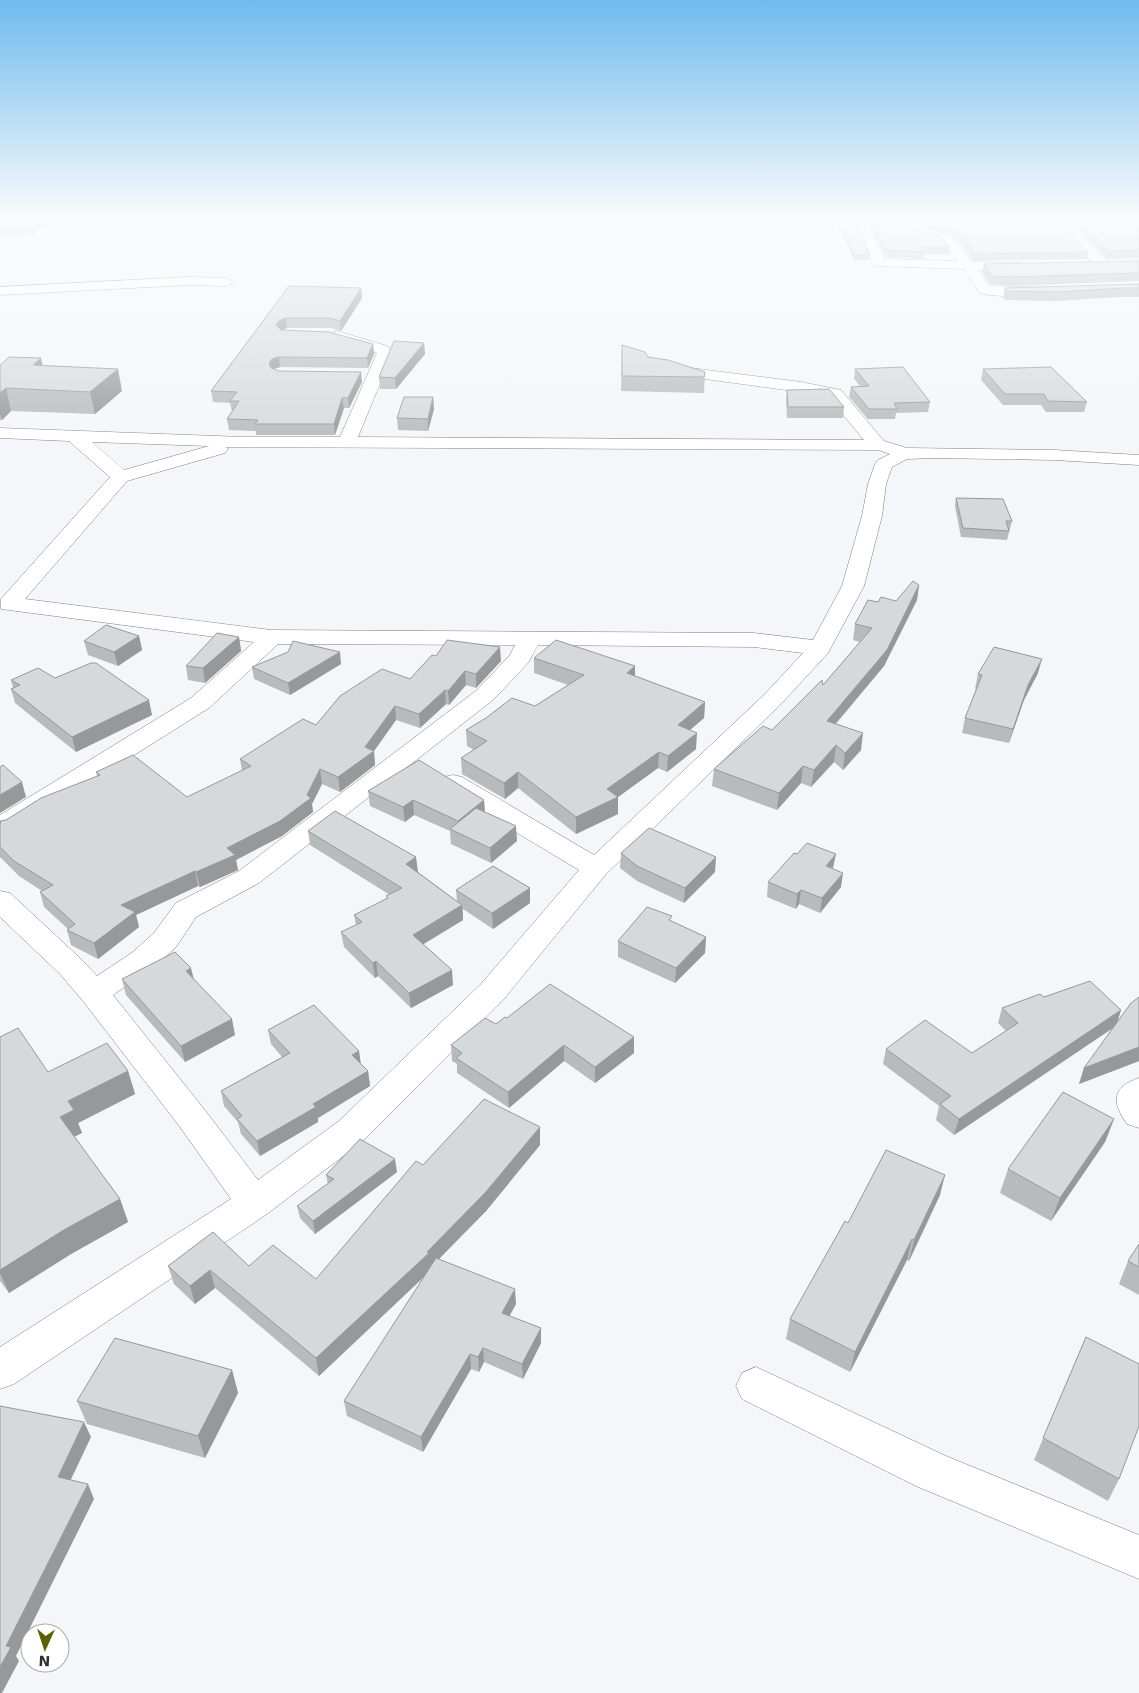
<svg xmlns="http://www.w3.org/2000/svg" width="1139" height="1693" viewBox="0 0 1139 1693" font-family="'DejaVu Sans',sans-serif">
  <rect width="100%" height="100%" fill="#f4f6f9"/>
  <g fill="none" stroke-linecap="round" stroke-linejoin="round">
    <defs>
      <g id="minor">
        <path d="M 866,218 L 944,218 L 938,222 L 875,224 L 869,227 L 884,259 L 958,261 L 939,240 L 903,233 L 901,230 L 903,227 L 907,226 L 948,234 L 972,262 L 1020,263 L 1027,267 L 1020,271 L 978,270 L 989,286 L 1043,287 L 1048,288 L 1050,291 L 1048,294 L 1043,295 C 1022,296 1000,298 980,293 L 964,269 L 874,266 L 856,226 Z"/>
        <path d="M 1050,218 L 1063,218 L 1107,262 L 1109,265 L 1107,268 L 1097,268 Z"/>
        <path d="M 188,277 L 226,278 L 233,282 L 226,286 L 188,285 L 0,295 L 0,287 Z"/>
        <path d="M 337,331 L 387,346 L 393,352 L 358,437 L 864,440 L 829,398 L 801,392 L 661,373 L 659,370 L 661,367 L 667,365 L 801,382 L 841,390 L 884,441 L 907,448 L 1054,450 L 1139,455 L 1139,465 L 1054,460 L 934,458 L 907,459 L 892,467 L 886,484 L 882,516 L 864,586 L 828,653 L 781,704 L 606,874 L 503,1000 L 363,1141 L 267,1214 L 14,1384 L 0,1389 L 0,1347 L 231,1199 L 180,1127 L 83,1001 L 60,974 L 0,917 L 0,891 L 10,893 L 82,960 L 97,976 L 133,952 L 154,933 L 176,903 L 239,871 L 477,690 L 510,655 L 515,645 L 278,644 L 209,708 L 10,833 L 0,835 L 0,815 L 191,698 L 254,642 L 1,609 L 1,599 L 110,477 L 69,441 L 0,438 L 0,428 L 244,437 L 340,437 L 377,353 L 332,339 L 329,336 L 332,333 ZM 92,442 L 209,446 L 124,470 ZM 226,447 L 878,450 L 890,454 L 878,460 L 875,464 L 868,484 L 862,516 L 842,586 L 813,640 L 754,633 L 271,630 L 25,599 L 127,481 L 225,453 L 228,449 ZM 538,645 L 754,647 L 803,653 L 765,694 L 594,855 L 462,777 L 453,775 L 444,777 L 440,783 L 444,789 L 579,870 L 481,984 L 339,1121 L 258,1180 L 204,1109 L 113,995 L 155,966 L 176,947 L 196,917 L 259,883 L 493,700 L 528,663 Z"/>
        <path d="M 1139,1078 L 1139,1128 L 1127,1124 C 1112,1103 1111,1087 1139,1078 Z"/>
        <path d="M 756,1367 L 946,1456 L 1139,1535 L 1139,1579 L 916,1486 L 742,1399 L 736,1386 L 742,1373 Z"/>
      </g>
    </defs>
    <use href="#minor" stroke="#7d7f81" stroke-width="1"/>
    <use href="#minor" fill="#fff" fill-rule="evenodd"/>
    <defs>
      <path id="rail" d="M 620,218 L 755,218"/>
    </defs>
    <use href="#rail" stroke="#7b7c7e" stroke-width="3"/>
    <use href="#rail" stroke="#fff" stroke-width="2" stroke-dasharray="5.5" stroke-linecap="butt"/>
  </g>
  <g fill="#b8bbbc">
    <path d="M 0,218 L 51,218 L 33,235 L 0,236 Z"/>
    <path d="M 837,218 L 857,218 L 856,224 L 870,255 L 869,260 L 854,260 L 837,223 Z"/>
    <path d="M 911,218 L 1047,218 L 1088,252 L 1087,259 L 973,261 L 964,248 L 949,233 L 910,225 Z"/>
    <path d="M 1076,218 L 1139,218 L 1139,258 L 1107,259 L 1074,226 Z"/>
    <path d="M 872,221 L 903,225 L 902,226 L 904,228 L 950,247 L 949,254 L 924,254 L 923,259 L 885,257 L 871,228 Z"/>
    <path d="M 1139,261 L 1139,281 L 1009,286 L 990,284 L 982,273 L 984,264 Z"/>
    <path d="M 1139,284 L 1139,297 L 1120,297 L 1056,301 L 1005,300 L 1003,297 L 1005,288 Z"/>
    <path d="M 289,286 L 361,288 L 362,298 L 341,331 L 331,328 L 287,328 L 282,330 L 373,344 L 374,354 L 368,368 L 280,367 L 274,369 L 279,371 L 362,382 L 349,408 L 344,408 L 335,435 L 256,435 L 256,431 L 229,430 L 227,419 L 232,412 L 230,403 L 213,402 L 211,391 Z"/>
    <path d="M 424,343 L 425,354 L 396,389 L 380,389 L 379,377 Z"/>
    <path d="M 622,345 L 648,357 L 705,372 L 704,393 L 621,391 Z"/>
    <path d="M 0,365 L 43,366 L 122,391 L 95,414 L 11,411 L 2,420 L 0,420 Z"/>
    <path d="M 855,369 L 930,402 L 928,412 L 896,413 L 895,419 L 868,419 L 849,397 L 851,387 L 860,386 L 854,379 Z"/>
    <path d="M 983,369 L 1087,402 L 1084,412 L 1046,412 L 1041,405 L 1003,405 L 981,380 Z"/>
    <path d="M 787,390 L 844,407 L 843,418 L 787,418 L 786,400 Z"/>
    <path d="M 433,397 L 434,409 L 428,431 L 398,430 L 397,418 Z"/>
    <path d="M 956,498 L 1012,521 L 1007,540 L 961,537 L 955,506 Z"/>
    <path d="M 919,585 L 917,600 L 884,666 L 836,724 L 861,750 L 843,770 L 834,762 L 811,787 L 801,783 L 777,810 L 712,786 L 714,769 L 772,730 L 823,685 L 860,642 L 853,640 L 855,624 L 878,602 L 896,601 Z"/>
    <path d="M 139,636 L 142,650 L 118,666 L 88,655 L 84,641 Z"/>
    <path d="M 239,637 L 241,651 L 205,683 L 188,680 L 186,666 Z"/>
    <path d="M 436,656 L 501,661 L 476,688 L 466,685 L 449,705 L 446,704 L 420,728 L 396,720 L 374,751 L 375,765 L 340,792 L 322,784 L 312,804 L 313,812 L 282,836 L 236,860 L 238,870 L 200,887 L 198,886 L 136,915 L 139,927 L 98,959 L 71,945 L 67,930 L 68,929 L 44,907 L 40,892 L 42,891 L 19,876 L 0,857 L 0,821 L 6,820 L 97,776 L 96,772 L 187,797 L 242,771 L 240,759 L 316,725 L 410,679 Z"/>
    <path d="M 534,658 L 635,666 L 635,676 L 705,702 L 704,718 L 690,730 L 696,749 L 667,772 L 658,768 L 618,797 L 618,814 L 576,834 L 518,788 L 505,799 L 462,774 L 461,758 L 474,750 L 467,746 L 466,730 L 535,706 L 568,685 L 534,673 Z"/>
    <path d="M 341,664 L 290,695 L 254,679 L 252,667 Z"/>
    <path d="M 1038,673 L 1024,700 L 1009,743 L 962,733 L 965,718 L 977,689 L 975,689 L 978,674 Z"/>
    <path d="M 55,678 L 152,715 L 76,752 L 15,703 L 11,689 L 13,688 L 11,680 Z"/>
    <path d="M 368,791 L 484,800 L 485,812 L 517,841 L 491,863 L 451,844 L 450,831 L 414,815 L 405,822 L 370,806 Z"/>
    <path d="M 308,831 L 418,872 L 457,901 L 456,890 L 530,888 L 530,903 L 493,929 L 463,909 L 463,920 L 423,944 L 453,985 L 411,1008 L 378,976 L 375,978 L 344,947 L 341,932 L 356,925 L 354,915 L 387,899 L 386,896 L 390,895 L 310,845 Z"/>
    <path d="M 621,853 L 715,872 L 684,903 L 637,881 L 620,868 Z"/>
    <path d="M 833,869 L 841,887 L 820,913 L 799,904 L 796,909 L 767,897 L 768,882 Z"/>
    <path d="M 671,921 L 706,937 L 705,953 L 675,983 L 618,957 L 618,941 Z"/>
    <path d="M 122,979 L 194,979 L 235,1035 L 185,1062 L 126,995 Z"/>
    <path d="M 1044,997 L 1121,1010 L 1117,1023 L 1139,997 L 1139,1061 L 1079,1084 L 1084,1068 L 1114,1027 L 954,1135 L 936,1120 L 939,1106 L 883,1064 L 886,1049 L 972,1053 L 1006,1031 L 998,1023 L 1002,1008 Z"/>
    <path d="M 507,1018 L 634,1037 L 634,1053 L 595,1083 L 564,1061 L 509,1108 L 457,1073 L 457,1064 L 452,1061 L 451,1045 L 496,1024 Z"/>
    <path d="M 268,1030 L 359,1051 L 360,1063 L 368,1071 L 370,1086 L 318,1118 L 318,1122 L 260,1156 L 241,1134 L 238,1122 L 224,1106 L 221,1091 L 282,1057 L 271,1044 Z"/>
    <path d="M 0,1037 L 48,1072 L 128,1071 L 135,1094 L 78,1123 L 82,1133 L 74,1137 L 120,1199 L 128,1222 L 71,1254 L 9,1293 L 0,1281 Z"/>
    <path d="M 1114,1119 L 1105,1142 L 1051,1221 L 1000,1193 L 1008,1169 Z"/>
    <path d="M 540,1127 L 540,1145 L 486,1211 L 439,1259 L 516,1304 L 509,1316 L 541,1343 L 523,1379 L 484,1362 L 479,1372 L 471,1369 L 423,1452 L 347,1416 L 344,1401 L 424,1277 L 319,1376 L 215,1288 L 195,1304 L 174,1284 L 168,1266 L 249,1266 L 316,1279 L 423,1165 Z"/>
    <path d="M 397,1172 L 315,1234 L 300,1218 L 297,1206 L 328,1184 L 326,1175 Z"/>
    <path d="M 940,1195 L 909,1261 L 907,1260 L 850,1372 L 786,1339 L 790,1319 L 848,1223 Z"/>
    <path d="M 1139,1244 L 1139,1295 L 1119,1284 L 1128,1261 Z"/>
    <path d="M 1086,1337 L 1119,1479 L 1108,1501 L 1034,1460 Z"/>
    <path d="M 232,1370 L 238,1393 L 205,1458 L 87,1424 L 77,1401 Z"/>
  </g>
  <g fill="#969899">
    <path d="M 43,218 L 51,218 L 33,235 L 31,229 Z"/>
    <path d="M 904,218 L 903,225 L 899,229 L 900,222 Z"/>
    <path d="M 361,288 L 362,298 L 341,331 L 340,321 Z"/>
    <path d="M 286,318 L 287,328 L 281,331 L 276,325 L 279,321 Z"/>
    <path d="M 424,343 L 425,354 L 396,389 L 395,378 Z"/>
    <path d="M 373,344 L 374,354 L 368,368 L 367,358 Z"/>
    <path d="M 279,357 L 280,367 L 273,369 L 270,373 L 269,363 L 272,359 Z"/>
    <path d="M 41,358 L 46,379 L 33,365 Z"/>
    <path d="M 118,369 L 122,391 L 95,414 L 90,392 Z"/>
    <path d="M 361,372 L 362,382 L 349,408 L 348,398 Z"/>
    <path d="M 6,388 L 11,411 L 2,420 L 0,414 L 0,393 Z"/>
    <path d="M 433,397 L 434,409 L 428,431 L 428,419 Z"/>
    <path d="M 342,398 L 344,408 L 335,435 L 334,424 Z"/>
    <path d="M 919,585 L 917,600 L 884,666 L 824,737 L 827,721 Z"/>
    <path d="M 139,636 L 142,650 L 118,666 L 114,652 Z"/>
    <path d="M 239,637 L 241,651 L 205,683 L 203,668 Z"/>
    <path d="M 500,647 L 501,661 L 476,688 L 476,674 Z"/>
    <path d="M 340,652 L 341,664 L 290,695 L 288,683 Z"/>
    <path d="M 1042,659 L 1038,673 L 1024,700 L 1009,743 L 1013,729 L 1028,685 Z"/>
    <path d="M 635,666 L 635,681 L 627,673 Z"/>
    <path d="M 465,671 L 466,685 L 449,705 L 448,691 Z"/>
    <path d="M 445,690 L 446,704 L 420,728 L 419,714 Z"/>
    <path d="M 149,700 L 152,715 L 76,752 L 72,737 Z"/>
    <path d="M 705,702 L 704,718 L 677,741 L 678,725 Z"/>
    <path d="M 395,706 L 396,720 L 374,751 L 375,765 L 340,792 L 338,777 L 365,747 Z"/>
    <path d="M 697,733 L 696,749 L 667,772 L 668,756 Z"/>
    <path d="M 863,733 L 861,750 L 843,770 L 845,753 Z"/>
    <path d="M 836,745 L 834,762 L 811,787 L 814,770 Z"/>
    <path d="M 659,752 L 658,768 L 618,797 L 618,814 L 576,834 L 576,817 L 607,789 Z"/>
    <path d="M 803,766 L 801,783 L 777,810 L 779,793 Z"/>
    <path d="M 320,769 L 322,784 L 312,804 L 313,812 L 282,836 L 236,860 L 238,870 L 200,887 L 196,872 L 227,848 L 307,795 Z"/>
    <path d="M 518,772 L 518,788 L 505,799 L 504,783 Z"/>
    <path d="M 22,782 L 26,797 L 0,813 L 0,795 Z"/>
    <path d="M 413,800 L 414,815 L 405,822 L 403,807 Z"/>
    <path d="M 484,800 L 485,815 L 459,833 L 458,821 Z"/>
    <path d="M 516,826 L 517,841 L 491,863 L 490,848 Z"/>
    <path d="M 836,854 L 833,868 L 826,866 Z"/>
    <path d="M 416,857 L 418,872 L 408,879 L 406,864 Z"/>
    <path d="M 716,857 L 715,872 L 684,903 L 685,888 Z"/>
    <path d="M 195,871 L 198,886 L 136,915 L 139,927 L 98,959 L 94,943 L 121,905 Z"/>
    <path d="M 843,873 L 841,887 L 820,913 L 822,898 Z"/>
    <path d="M 530,888 L 530,903 L 493,929 L 492,913 Z"/>
    <path d="M 801,890 L 799,904 L 796,909 L 797,894 Z"/>
    <path d="M 462,905 L 463,920 L 414,950 L 413,935 Z"/>
    <path d="M 706,937 L 705,953 L 675,983 L 676,968 Z"/>
    <path d="M 376,961 L 378,976 L 375,978 L 373,963 Z"/>
    <path d="M 191,968 L 195,984 L 186,971 Z"/>
    <path d="M 452,970 L 453,985 L 411,1008 L 409,993 Z"/>
    <path d="M 1121,1010 L 1116,1026 L 954,1135 L 959,1119 Z"/>
    <path d="M 232,1019 L 235,1035 L 185,1062 L 181,1046 Z"/>
    <path d="M 634,1037 L 634,1053 L 595,1083 L 595,1067 Z"/>
    <path d="M 564,1045 L 564,1061 L 509,1108 L 508,1092 Z"/>
    <path d="M 1139,1047 L 1139,1061 L 1079,1084 L 1084,1068 Z"/>
    <path d="M 359,1051 L 361,1065 L 352,1055 Z"/>
    <path d="M 128,1071 L 135,1094 L 78,1123 L 82,1133 L 67,1140 L 60,1117 L 68,1101 Z"/>
    <path d="M 368,1071 L 370,1086 L 318,1118 L 318,1122 L 260,1156 L 257,1141 L 313,1104 Z"/>
    <path d="M 1114,1119 L 1105,1142 L 1051,1221 L 1060,1198 Z"/>
    <path d="M 540,1127 L 540,1145 L 486,1211 L 430,1268 L 430,1271 L 319,1376 L 316,1358 L 427,1252 Z"/>
    <path d="M 395,1159 L 397,1172 L 315,1234 L 313,1221 Z"/>
    <path d="M 945,1175 L 940,1195 L 909,1261 L 914,1240 Z"/>
    <path d="M 120,1199 L 128,1222 L 71,1254 L 9,1293 L 0,1273 L 0,1270 L 62,1231 Z"/>
    <path d="M 912,1239 L 907,1260 L 850,1372 L 855,1352 Z"/>
    <path d="M 210,1270 L 215,1288 L 195,1304 L 190,1286 Z"/>
    <path d="M 515,1289 L 516,1304 L 503,1328 L 502,1313 Z"/>
    <path d="M 541,1328 L 541,1343 L 523,1379 L 522,1364 Z"/>
    <path d="M 483,1348 L 484,1362 L 479,1372 L 478,1357 Z"/>
    <path d="M 470,1354 L 471,1369 L 423,1452 L 421,1437 Z"/>
    <path d="M 232,1370 L 238,1393 L 205,1458 L 198,1436 Z"/>
    <path d="M 84,1422 L 91,1437 L 65,1492 L 58,1477 Z"/>
    <path d="M 88,1484 L 94,1499 L 16,1656 L 19,1661 L 2,1693 L 0,1693 L 0,1667 L 6,1646 Z"/>
  </g>
  <g fill="#d6d9db" stroke="#969899">
    <path d="M 0,218 L 43,218 L 31,229 L 0,230 Z"/>
    <path d="M 837,218 L 857,218 L 855,222 L 870,255 L 854,255 Z"/>
    <path d="M 904,218 L 900,222 L 904,228 L 939,235 L 950,247 L 921,247 L 924,252 L 886,250 L 872,221 L 876,219 Z"/>
    <path d="M 916,218 L 1057,219 L 1088,252 L 974,254 L 966,240 L 950,225 Z"/>
    <path d="M 1076,218 L 1139,218 L 1139,250 L 1109,251 Z"/>
    <path d="M 1139,261 L 1139,273 L 1011,277 L 992,276 L 984,264 Z"/>
    <path d="M 1139,284 L 1139,288 L 1122,288 L 1058,292 L 1006,291 L 1005,288 Z"/>
    <path d="M 289,286 L 361,288 L 340,321 L 330,318 L 286,318 L 279,321 L 276,325 L 281,330 L 329,332 L 373,344 L 367,358 L 279,357 L 272,359 L 269,363 L 271,368 L 279,371 L 361,372 L 348,398 L 342,398 L 334,424 L 255,424 L 258,420 L 227,419 L 239,401 L 230,401 L 237,392 L 211,391 Z"/>
    <path d="M 394,341 L 424,343 L 395,378 L 379,377 Z"/>
    <path d="M 622,345 L 645,352 L 648,357 L 668,360 L 705,372 L 704,377 L 622,376 Z"/>
    <path d="M 9,357 L 41,358 L 33,365 L 118,369 L 90,392 L 6,388 L 0,393 L 0,365 Z"/>
    <path d="M 903,367 L 930,402 L 894,403 L 897,409 L 869,409 L 851,387 L 869,386 L 855,369 Z"/>
    <path d="M 1051,367 L 1087,402 L 1048,401 L 1044,394 L 1005,394 L 983,369 Z"/>
    <path d="M 829,389 L 844,407 L 788,407 L 787,390 Z"/>
    <path d="M 404,397 L 433,397 L 428,419 L 397,418 Z"/>
    <path d="M 956,498 L 1003,499 L 1012,521 L 1006,521 L 1009,531 L 963,528 Z"/>
    <path d="M 913,581 L 919,585 L 887,650 L 827,721 L 863,733 L 845,753 L 836,745 L 814,770 L 803,766 L 779,793 L 714,769 L 763,726 L 772,730 L 822,680 L 823,685 L 872,628 L 855,624 L 868,600 L 878,602 L 881,597 L 896,601 Z"/>
    <path d="M 106,625 L 139,636 L 114,652 L 84,641 Z"/>
    <path d="M 217,633 L 239,637 L 203,668 L 186,666 Z"/>
    <path d="M 447,640 L 500,647 L 476,674 L 465,671 L 448,691 L 445,690 L 419,714 L 395,706 L 365,747 L 374,751 L 338,777 L 320,769 L 307,795 L 311,798 L 280,821 L 227,848 L 235,855 L 196,872 L 195,871 L 121,905 L 135,912 L 94,943 L 67,930 L 75,924 L 40,892 L 53,885 L 14,861 L 0,847 L 0,823 L 1,823 L 0,821 L 6,820 L 41,798 L 100,775 L 96,772 L 133,755 L 187,797 L 251,766 L 240,759 L 303,719 L 316,725 L 340,696 L 382,669 L 410,679 L 432,655 L 436,656 Z"/>
    <path d="M 556,640 L 635,666 L 627,673 L 705,702 L 678,725 L 697,733 L 668,756 L 659,752 L 607,789 L 618,797 L 576,817 L 518,772 L 504,783 L 461,758 L 487,741 L 466,730 L 486,718 L 512,698 L 535,706 L 584,675 L 534,658 Z"/>
    <path d="M 293,641 L 340,652 L 288,683 L 252,667 L 288,652 Z"/>
    <path d="M 994,647 L 1042,659 L 1028,685 L 1013,729 L 965,718 L 982,675 L 978,674 Z"/>
    <path d="M 91,663 L 96,663 L 149,700 L 72,737 L 11,689 L 20,685 L 11,680 L 38,668 L 55,678 Z"/>
    <path d="M 419,760 L 484,800 L 458,821 L 413,800 L 403,807 L 368,791 Z"/>
    <path d="M 3,765 L 22,782 L 0,795 L 0,767 Z"/>
    <path d="M 476,808 L 516,826 L 490,848 L 450,829 Z"/>
    <path d="M 335,811 L 416,857 L 406,864 L 462,905 L 413,935 L 452,970 L 409,993 L 376,961 L 373,963 L 341,932 L 362,922 L 354,915 L 388,898 L 386,896 L 402,888 L 308,831 Z"/>
    <path d="M 649,828 L 716,857 L 685,888 L 637,866 L 621,853 Z"/>
    <path d="M 807,843 L 836,854 L 826,866 L 843,873 L 822,898 L 801,890 L 797,894 L 768,882 L 794,853 L 797,854 Z"/>
    <path d="M 493,866 L 530,888 L 492,913 L 456,890 Z"/>
    <path d="M 647,907 L 672,916 L 669,920 L 706,937 L 676,968 L 618,941 Z"/>
    <path d="M 175,952 L 191,968 L 186,971 L 232,1019 L 181,1046 L 122,979 Z"/>
    <path d="M 1090,981 L 1121,1010 L 959,1119 L 940,1104 L 951,1096 L 886,1049 L 925,1020 L 972,1053 L 1018,1023 L 1002,1008 L 1040,994 L 1044,997 Z"/>
    <path d="M 550,984 L 634,1037 L 595,1067 L 564,1045 L 508,1092 L 456,1058 L 462,1053 L 451,1045 L 485,1018 L 496,1024 L 505,1017 L 507,1018 Z"/>
    <path d="M 1139,997 L 1139,1047 L 1084,1068 L 1131,1003 Z"/>
    <path d="M 314,1005 L 359,1051 L 352,1055 L 368,1071 L 313,1104 L 316,1107 L 257,1141 L 237,1119 L 242,1116 L 221,1091 L 290,1053 L 268,1030 Z"/>
    <path d="M 18,1028 L 48,1072 L 107,1043 L 128,1071 L 68,1101 L 74,1110 L 60,1117 L 120,1199 L 62,1231 L 0,1270 L 0,1037 Z"/>
    <path d="M 1063,1092 L 1114,1119 L 1060,1198 L 1008,1169 Z"/>
    <path d="M 484,1099 L 540,1127 L 485,1193 L 427,1252 L 429,1253 L 316,1358 L 210,1270 L 190,1286 L 168,1266 L 213,1232 L 249,1266 L 273,1245 L 316,1279 L 416,1161 L 423,1165 Z"/>
    <path d="M 360,1139 L 395,1159 L 313,1221 L 297,1206 L 334,1179 L 326,1175 Z"/>
    <path d="M 886,1150 L 945,1175 L 914,1240 L 912,1239 L 855,1352 L 790,1319 L 845,1221 L 848,1223 Z"/>
    <path d="M 1139,1244 L 1139,1267 L 1128,1261 Z"/>
    <path d="M 436,1258 L 515,1289 L 502,1313 L 541,1328 L 522,1364 L 483,1348 L 478,1357 L 470,1354 L 421,1437 L 344,1401 Z"/>
    <path d="M 1086,1337 L 1139,1364 L 1139,1426 L 1119,1479 L 1043,1438 Z"/>
    <path d="M 115,1338 L 232,1370 L 198,1436 L 77,1401 Z"/>
    <path d="M 0,1406 L 84,1422 L 58,1477 L 88,1484 L 6,1646 L 11,1647 L 0,1667 Z"/>
  </g>
  <linearGradient id="sky" x2="0" y2="1"><stop stop-color="#6fbbed"/><stop offset="0.48" stop-color="#fafbfc"/><stop offset="1" stop-color="#fafbfc" stop-opacity="0"/></linearGradient>
  <rect width="1139" height="455" fill="url(#sky)"/>
  <g transform="translate(45 1648) rotate(183)"><circle r="24" fill="#ffffff" stroke="#ababac"/>
  <path d="M0-4L9 19L0 12L-9 19Z" fill="#5a6200"/>
  <text y="-8" font-size="14" font-weight="bold" text-anchor="middle" fill="#2d2e2f">N</text>
  </g>
</svg>
